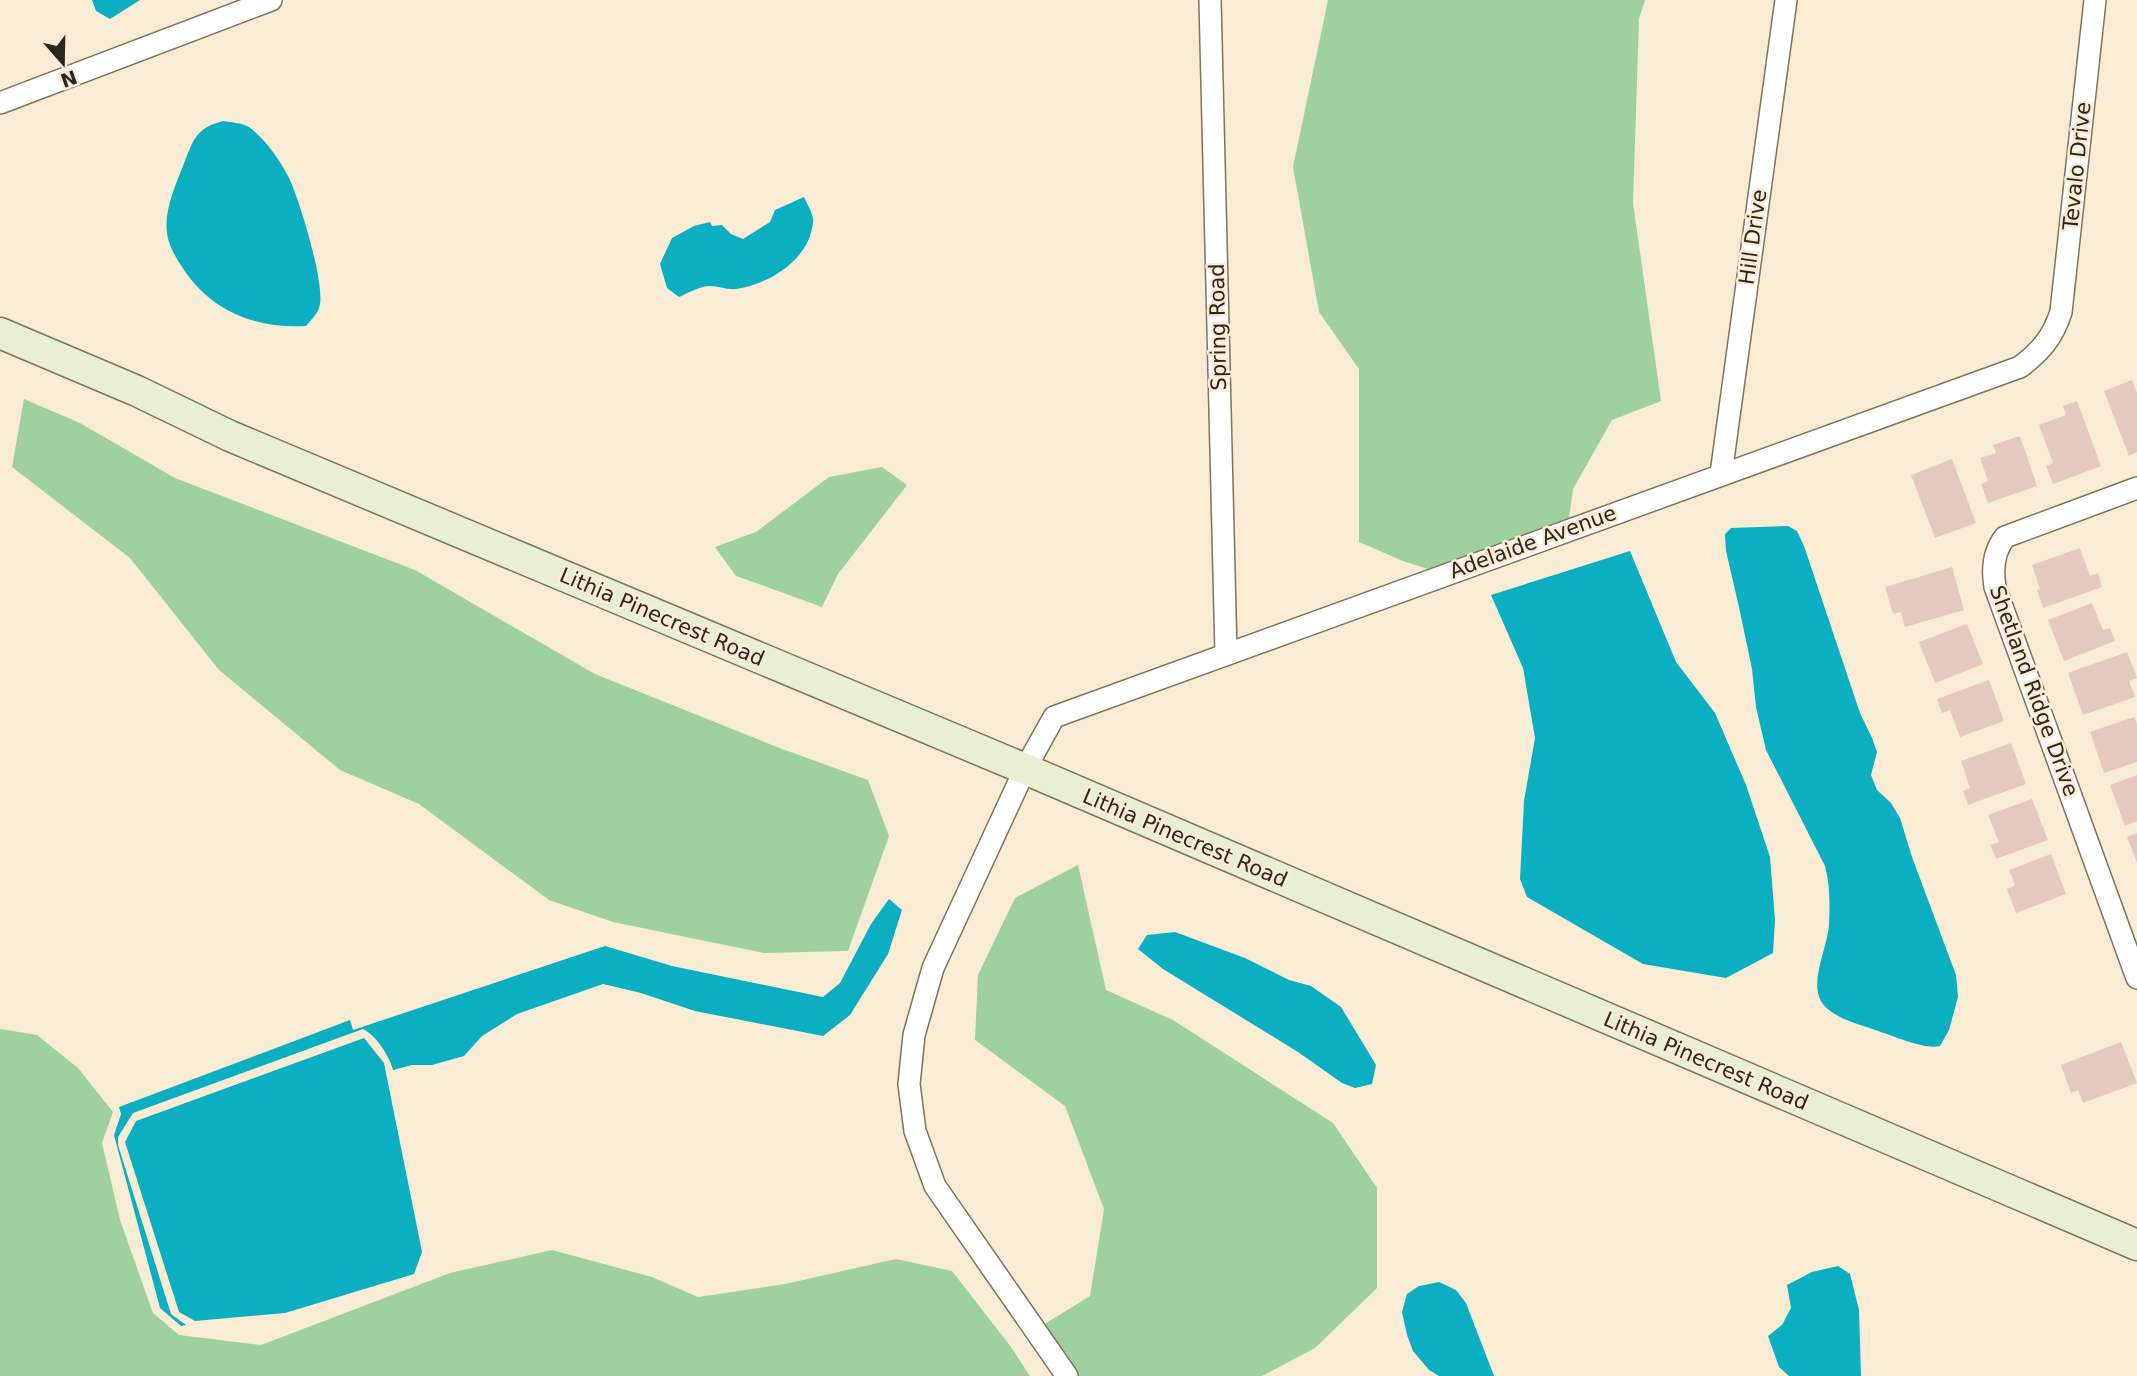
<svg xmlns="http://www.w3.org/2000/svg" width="2137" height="1376" viewBox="0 0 2137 1376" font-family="'DejaVu Sans',sans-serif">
  <rect width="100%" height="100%" fill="#f8ecd4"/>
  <g fill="#9fd19e">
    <path d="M 1328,0 L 1645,0 L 1639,19 L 1633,203 L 1661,401 L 1612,420 L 1573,489 L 1569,518 L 1428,569 L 1403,561 L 1359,542 L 1359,369 L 1319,312 L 1293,167 Z"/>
    <path d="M 24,399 L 80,423 L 175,478 L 415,570 L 595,674 L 782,749 L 868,780 L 889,836 L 848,951 L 764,953 L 613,922 L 549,900 L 419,804 L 340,770 L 219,670 L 130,558 L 12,467 Z"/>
    <path d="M 882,467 L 907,485 L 838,574 L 822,607 L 736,576 L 715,547 L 756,532 L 829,477 Z"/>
    <path d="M 1078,865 L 1106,990 L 1173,1020 L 1333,1123 L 1377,1188 L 1377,1288 L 1315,1348 L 1262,1376 L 1078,1376 L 1043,1325 L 1090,1296 L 1104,1209 L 1065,1106 L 975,1040 L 978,975 L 1015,898 Z"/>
    <path d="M 0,1029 L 37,1035 L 78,1068 L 113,1112 L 102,1143 L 120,1220 L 153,1313 L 179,1335 L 261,1345 L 450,1273 L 552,1250 L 652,1277 L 698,1297 L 785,1284 L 896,1259 L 952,1271 L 1011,1347 L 1030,1376 L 0,1376 Z"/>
  </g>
  <g fill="#0cafc2">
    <path d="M 92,0 L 140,0 L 110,19 L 96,11 Z"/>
    <path d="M 223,121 C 230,122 242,123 249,127 C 265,139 280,160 289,178 C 299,198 327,289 319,308 C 317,314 310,321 306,326 C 256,329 210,311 182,267 C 176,258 168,244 167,233 C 164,211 175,186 183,166 C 193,141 195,128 223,121 Z"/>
    <path d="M 804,197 C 807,204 814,215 813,222 C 810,259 770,284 736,289 C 728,290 718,286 710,286 C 700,286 688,293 679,297 L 667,288 L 660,264 L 672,238 L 694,226 L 710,222 L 712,226 L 722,225 L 731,234 L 743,239 L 770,222 L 775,210 Z"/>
    <path d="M 1788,526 L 1797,531 L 1804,546 L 1860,713 L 1872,738 L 1877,752 L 1871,775 L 1877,790 L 1891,803 L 1900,818 L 1912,857 L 1956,975 L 1958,997 L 1949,1030 L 1940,1046 C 1925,1050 1894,1036 1878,1031 C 1862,1025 1843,1021 1829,1010 C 1803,991 1828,950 1829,924 C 1830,904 1830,885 1825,866 L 1766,750 L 1756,707 L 1752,669 L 1739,607 L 1726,551 L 1725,534 L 1731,528 Z"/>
    <path d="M 1630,551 L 1676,662 L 1715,713 L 1746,785 L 1770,857 L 1775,920 L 1773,953 L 1726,978 L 1643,964 L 1527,897 L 1520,879 L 1524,801 L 1535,738 L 1523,668 L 1491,595 Z"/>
    <path d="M 889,899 L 902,910 L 888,954 L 850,1015 L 823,1036 L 695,1011 L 641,993 L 603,984 L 517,1014 L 482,1036 L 464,1056 L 432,1065 L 412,1065 L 393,1070 C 390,1057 376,1035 363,1029 L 133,1113 L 118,1137 L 118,1145 L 171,1314 L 186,1325 L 181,1326 L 160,1308 L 114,1135 L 121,1114 L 119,1107 L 350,1020 L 353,1030 L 605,946 L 672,966 L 823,997 L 840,983 L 871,924 Z"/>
    <path d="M 1175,932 L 1245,958 L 1289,980 L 1311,986 L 1341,1007 L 1376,1065 L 1372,1084 L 1355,1088 L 1342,1083 L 1298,1052 L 1163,969 L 1138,949 L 1147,935 Z"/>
    <path d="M 364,1038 L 384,1063 L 422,1252 L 414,1274 L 285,1313 L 195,1321 L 179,1312 L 125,1142 L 136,1121 Z"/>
    <path d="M 1838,1266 L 1850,1274 L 1859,1310 L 1861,1376 L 1789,1376 L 1779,1367 L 1768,1336 L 1782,1325 L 1791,1308 L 1787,1285 L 1812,1272 Z"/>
    <path d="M 1439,1282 L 1456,1290 L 1466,1303 L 1494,1376 L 1439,1376 L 1429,1370 L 1413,1351 L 1407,1335 L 1402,1312 L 1407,1294 L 1419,1286 Z"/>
  </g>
  <g fill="#e5c9bf">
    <path d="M 2132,380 L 2137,393 L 2137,452 L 2129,456 L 2104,391 Z"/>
    <path d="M 2077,401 L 2101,466 L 2053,484 L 2046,466 L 2053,463 L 2039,425 L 2066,415 L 2063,406 Z"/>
    <path d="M 2020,436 L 2037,486 L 1988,503 L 1981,484 L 1988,481 L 1980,458 L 1996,453 L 1993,445 Z"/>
    <path d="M 1952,459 L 1976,523 L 1935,538 L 1911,475 Z"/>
    <path d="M 2080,548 L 2090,576 L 2098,573 L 2102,587 L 2043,608 L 2037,590 L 2040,589 L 2032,565 Z"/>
    <path d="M 1952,567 L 1964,610 L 1905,627 L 1901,612 L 1893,614 L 1885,587 Z"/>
    <path d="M 2092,603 L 2103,630 L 2110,628 L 2115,641 L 2064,661 L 2048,620 Z"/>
    <path d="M 1967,624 L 1983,664 L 1935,683 L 1919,642 Z"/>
    <path d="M 2127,652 L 2137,678 L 2129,681 L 2135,697 L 2083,715 L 2068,673 Z"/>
    <path d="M 1989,680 L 2004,721 L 1960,737 L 1950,710 L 1942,713 L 1937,699 Z"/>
    <path d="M 2134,717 L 2137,724 L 2137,762 L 2104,773 L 2090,732 Z"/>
    <path d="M 2011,743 L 2026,784 L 1968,805 L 1963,791 L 1970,788 L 1961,761 Z"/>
    <path d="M 2137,775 L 2137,821 L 2125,826 L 2110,785 Z"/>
    <path d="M 2032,799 L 2048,840 L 1996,859 L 1990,845 L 1999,842 L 1988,815 Z"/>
    <path d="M 2137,833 L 2137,863 L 2127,837 Z"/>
    <path d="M 2051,854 L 2066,894 L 2016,913 L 2007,889 L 2015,885 L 2009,870 Z"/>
    <path d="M 2121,1042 L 2137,1083 L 2083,1103 L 2078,1090 L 2071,1093 L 2061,1065 Z"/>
  </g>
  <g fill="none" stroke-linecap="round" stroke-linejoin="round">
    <defs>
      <g id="street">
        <path d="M 1210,0 L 1226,654"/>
        <path d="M 0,103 L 271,0"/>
        <path d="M 1721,474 L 1786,0"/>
        <path d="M 2137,488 L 2005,537 C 1993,552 1992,569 1995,587 L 2137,978"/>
        <path d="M 1067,1376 L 935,1186 L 915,1131 L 909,1084 L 914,1035 L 933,968 L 1025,769 L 1054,717 L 2020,367 C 2041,351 2053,337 2061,312 L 2095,0"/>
      </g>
      <path id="secondary" d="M 0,333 L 137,391 L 230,436 L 1025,769 L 2137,1245"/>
    </defs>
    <use href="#street" stroke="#7e735d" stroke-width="24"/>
    <use href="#secondary" stroke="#7e735d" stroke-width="33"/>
    <use href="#street" stroke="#fff" stroke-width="21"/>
    <use href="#secondary" stroke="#eaeed3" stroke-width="30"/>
  </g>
  <g text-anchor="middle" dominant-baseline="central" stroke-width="5" stroke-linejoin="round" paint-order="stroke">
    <g font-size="21" fill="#2c271e" stroke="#f8ecd4">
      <text transform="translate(2077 166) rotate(-84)">Tevalo Drive</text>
      <text transform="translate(1753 237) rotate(-82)">Hill Drive</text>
      <text transform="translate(1218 327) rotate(-91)">Spring Road</text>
      <text transform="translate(1533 542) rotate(-20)">Adelaide Avenue</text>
      <text transform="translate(662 617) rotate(23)">Lithia Pinecrest Road</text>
      <text transform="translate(2034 691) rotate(70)">Shetland Ridge Drive</text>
      <text transform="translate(1185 838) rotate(23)">Lithia Pinecrest Road</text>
      <text transform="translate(1706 1061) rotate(23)">Lithia Pinecrest Road</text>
    </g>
  </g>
  <g transform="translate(63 63) rotate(160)" stroke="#f8ecd4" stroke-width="5" paint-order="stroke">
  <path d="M0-5L12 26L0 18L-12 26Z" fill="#2c271e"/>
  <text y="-10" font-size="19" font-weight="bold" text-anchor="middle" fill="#2c271e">N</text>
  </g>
</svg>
